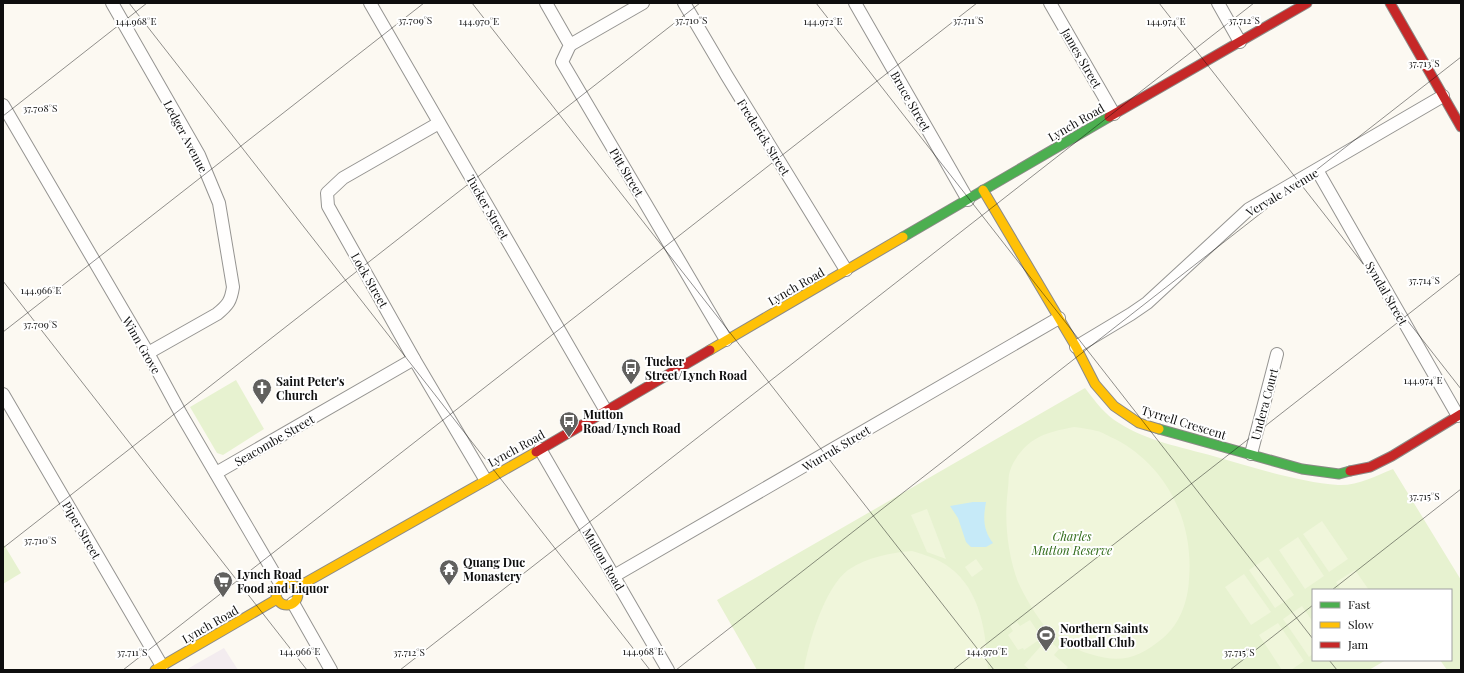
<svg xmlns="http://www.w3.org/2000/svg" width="1464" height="673" viewBox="0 0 1464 673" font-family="'Playfair Display',serif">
  <rect width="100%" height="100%" fill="#fcf9f2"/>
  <path fill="#f3ecef" d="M 224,648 L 238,670 L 186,670 L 196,664 Z"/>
  <g fill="#e7f2d0">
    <path d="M 236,380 L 264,429 L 223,455 L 217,453 L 190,407 Z"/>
    <path d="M 1085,388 C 1095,401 1105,415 1119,423 C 1147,441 1181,447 1213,456 C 1251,467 1299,482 1338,485 C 1357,486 1376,476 1393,469 L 1461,580 L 1461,670 L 1447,670 L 1440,660 L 1451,660 L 1451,590 L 1313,590 L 1313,660 L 1386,660 L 1369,670 L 757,670 L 717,600 Z"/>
    <path d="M 3,543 L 21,573 L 3,584 Z"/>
  </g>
  <g fill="#f0f6db">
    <path d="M 1074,427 C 1082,428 1090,429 1097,431 C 1103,432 1109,437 1115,439 C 1167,466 1194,522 1189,579 C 1188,601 1180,624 1163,638 C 1139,658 1121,664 1090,654 C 1073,649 1055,639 1043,624 C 1034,612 1025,597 1018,582 C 1007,552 1004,519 1008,488 C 1009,482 1008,476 1010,471 C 1013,460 1024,446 1034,440 C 1046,432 1060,430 1074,427 Z"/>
    <path d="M 927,509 L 946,559 L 927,552 L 911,515 Z"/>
    <path d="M 1322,521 L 1348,559 L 1329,572 L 1303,534 Z"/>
    <path d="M 1298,537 L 1324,576 L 1305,589 L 1279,550 Z"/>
    <path d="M 912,551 C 925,555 939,559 949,567 C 981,590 986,633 988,670 L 804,670 C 808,643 825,587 848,570 C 868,557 889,553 912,551 Z"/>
    <path d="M 1268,557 L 1294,595 L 1275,608 L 1249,570 Z"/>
    <path d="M 976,559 L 983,569 L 972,577 L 965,567 Z"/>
    <path d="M 1355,570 L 1369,590 L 1341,590 L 1336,582 Z"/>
    <path d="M 1244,574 L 1271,612 L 1251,625 L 1225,587 Z"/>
    <path d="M 1302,606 L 1313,622 L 1313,654 L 1309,657 L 1283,619 Z"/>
    <path d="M 1030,620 L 1042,638 L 1024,650 L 1023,648 L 1018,650 L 1008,635 L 1013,631 L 1010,626 L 1017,622 L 1020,626 Z"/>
    <path d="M 1278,623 L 1304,661 L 1291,670 L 1282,670 L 1259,635 Z"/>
    <path d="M 1047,639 L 1059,649 L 1054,655 L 1068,667 L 1066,669 L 1067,670 L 1030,670 L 1024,665 Z"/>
  </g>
  <path fill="#c6eaf8" d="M 973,502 L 986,502 C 983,518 983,530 993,543 L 986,547 L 971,547 L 966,542 L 958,518 L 950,506 Z"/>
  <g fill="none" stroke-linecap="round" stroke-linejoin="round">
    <defs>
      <g id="street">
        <path d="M 112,3 L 199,155 L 219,203 L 233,287 C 231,301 228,305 217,314 L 148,353"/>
        <path d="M 370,3 L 606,411"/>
        <path d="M 546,3 L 570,45 L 562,62 L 726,340"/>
        <path d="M 684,3 L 727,76 L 846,270"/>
        <path d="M 855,3 L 968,200"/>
        <path d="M 1050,3 L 1114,114"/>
        <path d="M 1218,3 L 1240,42"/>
        <path d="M 570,45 L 643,3"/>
        <path d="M 3,105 L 148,353 L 181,414 L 281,585"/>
        <path d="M 439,123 L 343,178 L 327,193 L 328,206 L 414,359 L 485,479"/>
        <path d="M 1317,170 L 1458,416"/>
        <path d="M 1076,347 L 1131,314 L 1147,303 L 1249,209 L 1443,96"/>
        <path d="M 3,394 L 162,666"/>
        <path d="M 540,449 L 668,670"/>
        <path d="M 1251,454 L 1277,354"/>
        <path d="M 216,473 L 414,359"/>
        <path d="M 614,576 L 1059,318"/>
        <path d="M 293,603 L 331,670"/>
      </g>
      <g id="fast">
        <path d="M 903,237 L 1109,117"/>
        <path d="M 1159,429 L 1302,469 L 1339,474 L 1350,471"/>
      </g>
      <g id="slow">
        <path d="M 983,190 L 1076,347 L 1095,384 L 1114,406 L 1139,423 L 1159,429"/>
        <path d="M 710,350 L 903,237"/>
        <circle cx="287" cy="594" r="11"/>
        <path d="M 296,588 L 536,452"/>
        <path d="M 155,670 L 277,599"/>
      </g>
      <g id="jam">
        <path d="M 1390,3 L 1461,127"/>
        <path d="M 1109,117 L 1307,3"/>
        <path d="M 536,452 L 710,350"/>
        <path d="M 1350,471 L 1370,467 L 1392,456 L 1461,414"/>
      </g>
    </defs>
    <use href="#street" stroke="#959491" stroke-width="14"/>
    <use href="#fast" stroke="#8c8a87" stroke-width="11"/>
    <use href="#slow" stroke="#8c8a87" stroke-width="11"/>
    <use href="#jam" stroke="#8c8a87" stroke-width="11"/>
    <use href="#street" stroke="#fffefd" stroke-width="12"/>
    <use href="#fast" stroke="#4caf50" stroke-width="9"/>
    <use href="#slow" stroke="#ffc107" stroke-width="9"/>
    <use href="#jam" stroke="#c62828" stroke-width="9"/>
  </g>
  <path fill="none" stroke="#0e0e0e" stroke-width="1" stroke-opacity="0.45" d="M 129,3 L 650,670M 472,3 L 994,670M 816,3 L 1313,639M 1159,3 L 1461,389M 3,116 L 147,3M 3,281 L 307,670M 3,332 L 424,3M 3,548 L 700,3M 1332,590 L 1461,489M 1329,660 L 1337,670M 123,670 L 977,3M 400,670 L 1254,3M 676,670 L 1461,57M 953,670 L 1461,273M 1230,670 L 1313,605"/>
  <defs>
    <symbol id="bus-pin" viewBox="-11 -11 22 30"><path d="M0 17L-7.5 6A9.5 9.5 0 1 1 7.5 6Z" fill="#61605e" stroke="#fff"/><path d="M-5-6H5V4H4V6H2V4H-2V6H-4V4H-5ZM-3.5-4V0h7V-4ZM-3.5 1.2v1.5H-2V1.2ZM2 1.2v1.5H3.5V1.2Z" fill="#fff"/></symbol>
    <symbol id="church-pin" viewBox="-11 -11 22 30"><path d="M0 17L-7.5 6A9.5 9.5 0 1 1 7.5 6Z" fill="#61605e" stroke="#fff"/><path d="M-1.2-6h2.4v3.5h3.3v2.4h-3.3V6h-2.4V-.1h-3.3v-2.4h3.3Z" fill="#fff"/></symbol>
    <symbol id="temple-pin" viewBox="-11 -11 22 30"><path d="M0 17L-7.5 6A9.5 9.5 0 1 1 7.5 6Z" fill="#61605e" stroke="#fff"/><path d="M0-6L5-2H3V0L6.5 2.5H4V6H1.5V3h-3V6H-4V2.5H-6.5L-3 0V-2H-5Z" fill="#fff"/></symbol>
    <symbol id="supermarket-pin" viewBox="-11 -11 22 30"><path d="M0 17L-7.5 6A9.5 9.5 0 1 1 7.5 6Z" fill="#61605e" stroke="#fff"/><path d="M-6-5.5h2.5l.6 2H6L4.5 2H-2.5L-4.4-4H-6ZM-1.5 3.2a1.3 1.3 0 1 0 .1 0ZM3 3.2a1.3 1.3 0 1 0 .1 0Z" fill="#fff"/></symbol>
    <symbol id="stadium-pin" viewBox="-11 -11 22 30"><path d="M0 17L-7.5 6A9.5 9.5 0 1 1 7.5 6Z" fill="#61605e" stroke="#fff"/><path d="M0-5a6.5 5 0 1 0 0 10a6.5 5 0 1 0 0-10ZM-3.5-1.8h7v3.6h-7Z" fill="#fff"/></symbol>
  </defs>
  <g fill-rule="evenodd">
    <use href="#bus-pin" x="620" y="357" width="22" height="30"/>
    <use href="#church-pin" x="251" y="377" width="22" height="30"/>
    <use href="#bus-pin" x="558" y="410" width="22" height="30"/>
    <use href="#temple-pin" x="438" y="558" width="22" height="30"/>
    <use href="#supermarket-pin" x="212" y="570" width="22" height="30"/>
    <use href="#stadium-pin" x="1035" y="624" width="22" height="30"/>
  </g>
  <g text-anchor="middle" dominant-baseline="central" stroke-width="4" stroke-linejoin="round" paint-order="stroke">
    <g font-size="12" fill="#0e0e0e" stroke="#fff">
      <text transform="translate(1082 58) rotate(60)">James Street</text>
      <text transform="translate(911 101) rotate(60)">Bruce Street</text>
      <text transform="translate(1076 122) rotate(-30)">Lynch Road</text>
      <text transform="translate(186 136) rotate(62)">Ledger Avenue</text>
      <text transform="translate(764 137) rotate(58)">Frederick Street</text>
      <text transform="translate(627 172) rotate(59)">Pitt Street</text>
      <text transform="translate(1282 192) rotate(-31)">Vervale Avenue</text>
      <text transform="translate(488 207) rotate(60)">Tucker Street</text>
      <text transform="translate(370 280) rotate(60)">Lock Street</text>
      <text transform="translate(796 286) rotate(-30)">Lynch Road</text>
      <text transform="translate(1387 293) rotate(60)">Syndal Street</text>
      <text transform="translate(142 345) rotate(60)">Winn Grove</text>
      <text transform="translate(1264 404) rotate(-75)">Undera Court</text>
      <text transform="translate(1184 422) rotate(17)">Tyrrell Crescent</text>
      <text transform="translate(274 440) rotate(-30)">Seacombe Street</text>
      <text transform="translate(516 448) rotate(-29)">Lynch Road</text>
      <text transform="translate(836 448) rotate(-31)">Wurruk Street</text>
      <text transform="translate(82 530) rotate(60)">Piper Street</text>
      <text transform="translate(604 559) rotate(60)">Mutton Road</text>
      <text transform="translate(210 624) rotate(-30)">Lynch Road</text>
    </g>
    <g font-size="12" font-weight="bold" fill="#0e0e0e" stroke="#fff" text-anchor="start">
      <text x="645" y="361">Tucker<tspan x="645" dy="14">Street/Lynch Road</tspan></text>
      <text x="276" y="381">Saint Peter's<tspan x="276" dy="14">Church</tspan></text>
      <text x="583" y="414">Mutton<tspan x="583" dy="14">Road/Lynch Road</tspan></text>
      <text x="463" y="562">Quang Duc<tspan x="463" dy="14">Monastery</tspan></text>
      <text x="237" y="574">Lynch Road<tspan x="237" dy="14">Food and Liquor</tspan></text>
      <text x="1060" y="628">Northern Saints<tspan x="1060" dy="14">Football Club</tspan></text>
    </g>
    <g font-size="12" font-style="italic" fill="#306b19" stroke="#fff">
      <text x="1072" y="536">Charles<tspan x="1072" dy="14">Mutton Reserve</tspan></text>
    </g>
  </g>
  <g font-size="10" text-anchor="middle" fill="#0e0e0e" stroke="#fff" stroke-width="4" stroke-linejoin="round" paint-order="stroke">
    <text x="415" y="24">37.709°S</text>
    <text x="691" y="24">37.710°S</text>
    <text x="968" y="24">37.711°S</text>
    <text x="1244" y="24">37.712°S</text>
    <text x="136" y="25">144.968°E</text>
    <text x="479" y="25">144.970°E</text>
    <text x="823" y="25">144.972°E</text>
    <text x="1166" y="25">144.974°E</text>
    <text x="1424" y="67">37.713°S</text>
    <text x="40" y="112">37.708°S</text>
    <text x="1424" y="284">37.714°S</text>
    <text x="41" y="294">144.966°E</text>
    <text x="40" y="328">37.709°S</text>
    <text x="1423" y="384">144.974°E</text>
    <text x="1424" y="500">37.715°S</text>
    <text x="40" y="544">37.710°S</text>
    <text x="300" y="655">144.966°E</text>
    <text x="643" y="655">144.968°E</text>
    <text x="987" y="655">144.970°E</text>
    <text x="132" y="656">37.711°S</text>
    <text x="409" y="656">37.712°S</text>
    <text x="1239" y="656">37.715°S</text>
  </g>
  <rect width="1464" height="673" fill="none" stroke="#0e0e0e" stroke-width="8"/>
  <rect x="1312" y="589" width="140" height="72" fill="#ffffff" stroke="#9f9f9f"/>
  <rect x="1320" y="602" width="20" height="6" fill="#4caf50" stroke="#9f9f9f"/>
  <text x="1348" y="609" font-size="12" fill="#0e0e0e">Fast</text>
  <rect x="1320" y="622" width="20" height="6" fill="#ffc107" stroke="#9f9f9f"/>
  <text x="1348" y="629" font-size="12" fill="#0e0e0e">Slow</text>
  <rect x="1320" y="642" width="20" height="6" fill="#c62828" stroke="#9f9f9f"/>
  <text x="1348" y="649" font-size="12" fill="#0e0e0e">Jam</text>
</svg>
